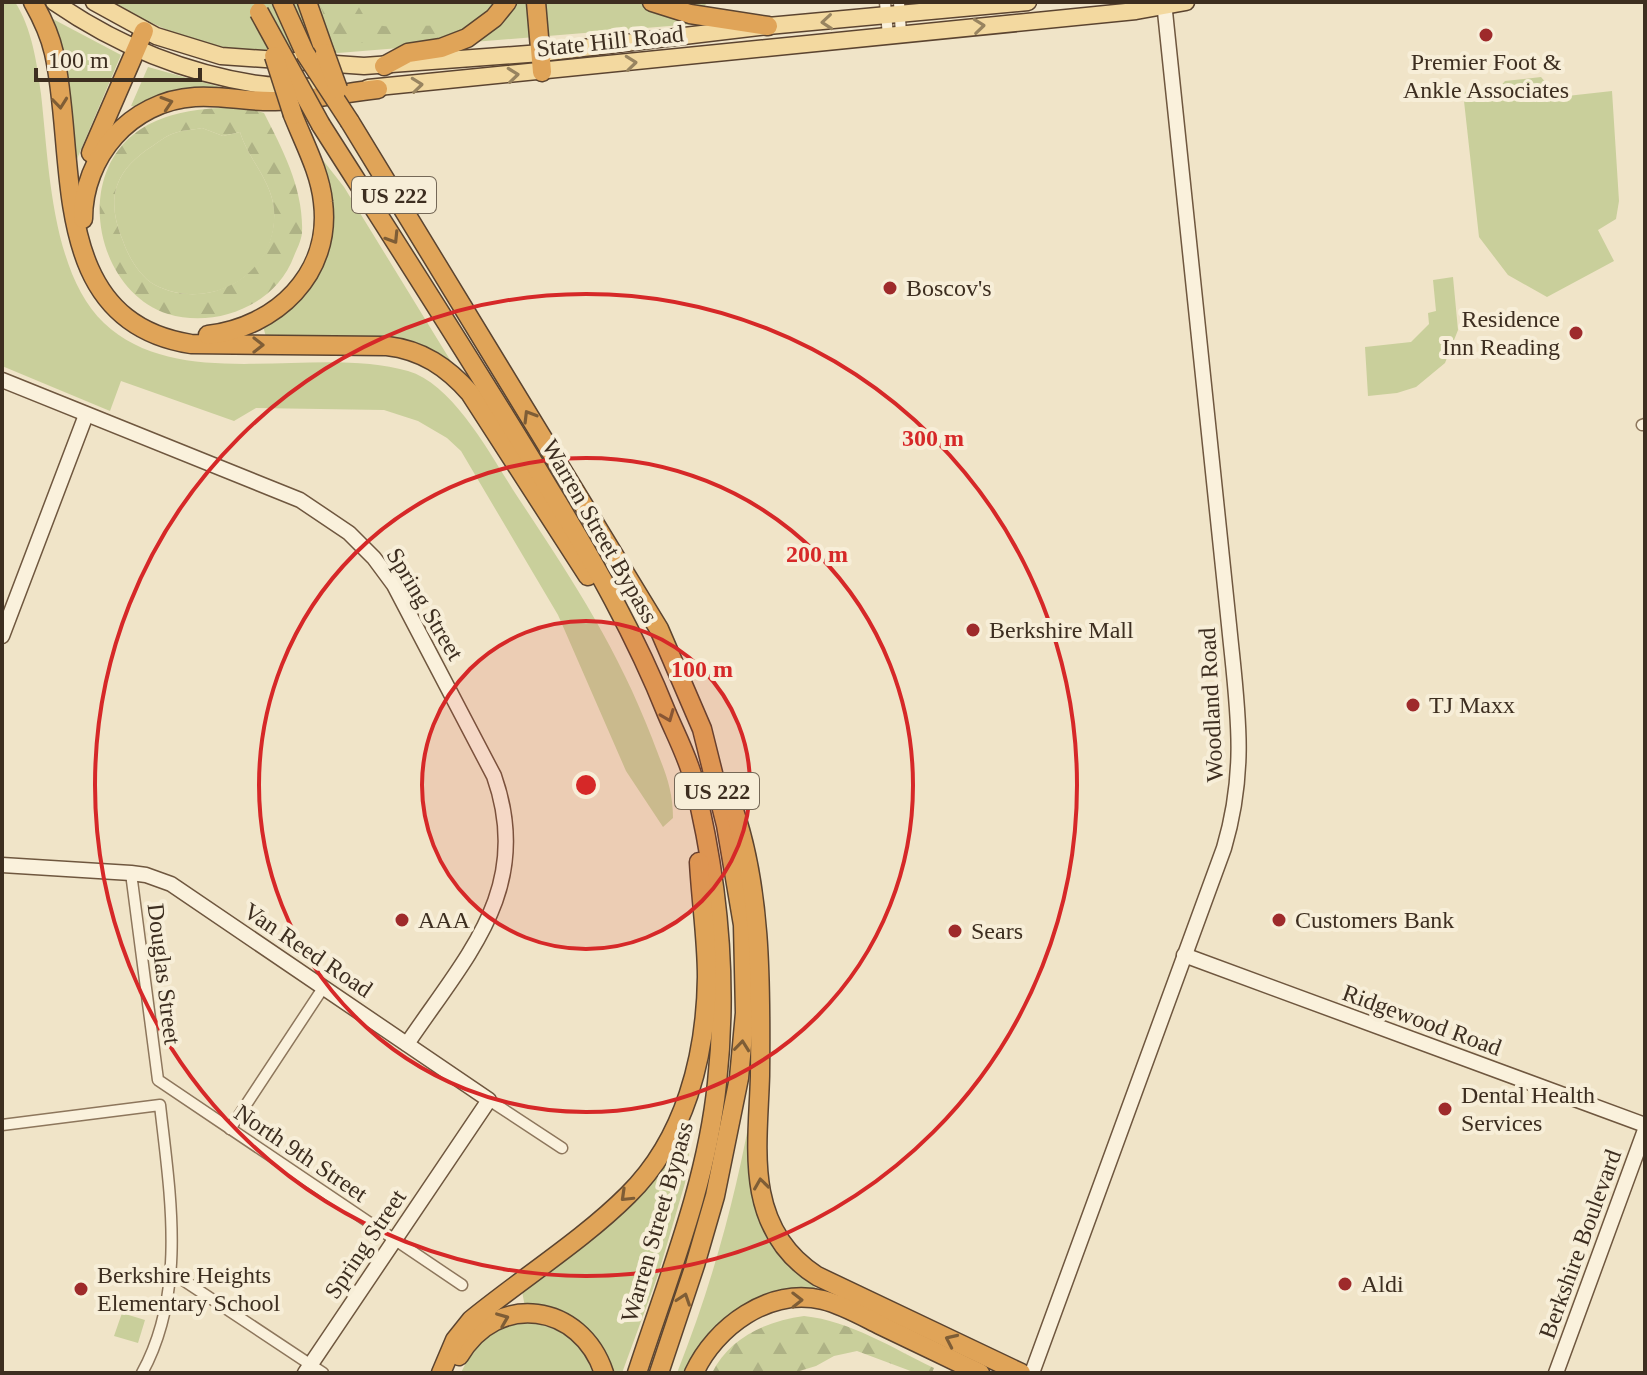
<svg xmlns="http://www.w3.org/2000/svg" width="1647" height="1375" viewBox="0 0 1647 1375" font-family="Georgia,serif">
  <defs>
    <pattern id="forest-firs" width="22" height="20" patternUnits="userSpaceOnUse" patternTransform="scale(2)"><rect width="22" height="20" fill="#c9cf9b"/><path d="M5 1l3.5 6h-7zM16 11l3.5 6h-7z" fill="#aeb285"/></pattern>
    <pattern id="park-tufts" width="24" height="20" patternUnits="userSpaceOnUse" patternTransform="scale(2)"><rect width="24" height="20" fill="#c9cf9b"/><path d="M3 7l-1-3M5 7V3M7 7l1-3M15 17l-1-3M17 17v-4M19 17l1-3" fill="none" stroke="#aeb285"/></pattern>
  </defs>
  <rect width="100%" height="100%" fill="#f0e4c8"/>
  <g fill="#c9cf9b">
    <path d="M 2,2 L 15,2 C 32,28 37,64 41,94 C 49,163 51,273 104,323 C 180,395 315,344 408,371 C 454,384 492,458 517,496 C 570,576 617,647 652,738 C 663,768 673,786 673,818 L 663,827 L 626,771 L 558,615 L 461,451 L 447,438 L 418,421 L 384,410 L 256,408 L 234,421 L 121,381 L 110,411 L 2,366 Z"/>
    <path d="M 112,2 L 692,2 L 706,4 L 694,24 L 338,53 L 246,53 L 187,39 L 130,13 Z"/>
    <path d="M 51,18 L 121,55 L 74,166 Z"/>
    <path d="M 148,67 L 227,89 C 210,89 191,86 174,92 C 160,96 146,108 131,106 Z"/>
    <path d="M 1541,77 L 1558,97 L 1612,91 L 1619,201 L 1616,219 L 1598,230 L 1614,261 L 1547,297 L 1508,275 L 1479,237 L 1463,92 L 1499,88 L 1505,81 Z"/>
    <path d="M 202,128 L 223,136 L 240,132 C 248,159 272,181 274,210 C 279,274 210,313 155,285 C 140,277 128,256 123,241 C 106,200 113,172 151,147 C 157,143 164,137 172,134 C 181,130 192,130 202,128 Z"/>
    <path d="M 322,159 L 344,187 L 452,363 L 433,351 L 266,337 L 263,326 L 321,262 L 318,162 Z"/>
    <path d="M 1453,277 L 1458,330 L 1445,363 L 1416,387 L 1397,393 L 1368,396 L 1365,347 L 1411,342 L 1429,324 L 1428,313 L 1436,311 L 1433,280 Z"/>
    <path d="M 754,1094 C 752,1152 741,1221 788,1266 C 797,1274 808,1281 817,1289 C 752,1290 714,1315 685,1373 L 677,1373 C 713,1282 738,1190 754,1094 Z"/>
    <path d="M 683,1124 L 693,1124 L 685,1183 L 658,1275 L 622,1373 L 611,1373 C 595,1321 574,1316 525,1307 L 521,1286 L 567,1252 Z"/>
    <path d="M 527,1322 C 560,1327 581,1340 593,1373 L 461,1373 C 474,1343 495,1327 527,1322 Z"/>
  </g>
  <g fill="url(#forest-firs)" fill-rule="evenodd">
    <path d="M 319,2 L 356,2 L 368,23 C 395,31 418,24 447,26 L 451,33 L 404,43 L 334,43 Z"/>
    <path d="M 244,107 L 264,113 C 283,150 304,190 302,233 C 301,241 297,249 294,256 C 277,304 217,329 168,314 C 111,296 85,220 108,168 C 133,113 191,108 244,107 ZM 202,128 L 223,136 L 240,132 C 248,159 272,181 274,210 C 278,274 209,313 155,285 C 140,277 128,256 123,241 C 106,200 113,172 151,147 C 157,143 164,137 172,134 C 181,130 192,130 202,128 Z"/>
    <path d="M 804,1316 C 851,1321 892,1348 934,1368 L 932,1373 L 916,1373 L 857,1351 L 834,1356 L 816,1366 L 793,1373 L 712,1373 C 729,1338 766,1321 804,1316 Z"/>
  </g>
  <path fill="url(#park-tufts)" d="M 122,1313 L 145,1320 L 138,1343 L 114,1336 Z"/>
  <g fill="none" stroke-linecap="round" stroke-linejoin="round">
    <defs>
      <g id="street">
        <path d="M 885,2 L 888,36"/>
        <path d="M 899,2 L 901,34"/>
        <path d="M 1642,425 L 1645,424"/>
        <path d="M 131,873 L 158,1080 L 462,1285"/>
        <path d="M 489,1100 L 562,1148"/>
        <path d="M 2,1125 L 160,1105 C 170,1194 187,1291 142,1373"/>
        <path d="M 230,1129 L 323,988"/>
        <path d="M 171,1272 L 323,1373"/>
      </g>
      <g id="secondary">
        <path d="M 2,380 L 300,500 L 349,533 L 374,558 L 394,585 L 494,776 C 534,889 466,956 407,1044"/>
        <path d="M 2,636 L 86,415"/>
        <path d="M 2,865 L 131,873 L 146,875 L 171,884 L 489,1100 L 305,1373"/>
        <path d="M 1184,955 L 1645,1125"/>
        <path d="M 1032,1373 L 1224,848 C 1248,767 1237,706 1229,625 L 1164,2"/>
        <path d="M 1556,1373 L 1645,1130"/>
      </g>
      <g id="primary">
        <path d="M 54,2 C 115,44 185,73 257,84 C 283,88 311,86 337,87"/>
        <path d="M 94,2 L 156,36 L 221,56 L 364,66 L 541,53 L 768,26 L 1028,2"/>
        <path d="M 368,88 L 1136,11 L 1186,2"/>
      </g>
      <g id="highway">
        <path d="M 33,2 C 42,18 50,35 54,53 C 78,158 45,321 191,344 L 387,346 C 422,350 447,367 470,393 L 588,576"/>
        <path d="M 282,2 L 305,53"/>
        <path d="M 307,2 L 325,53"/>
        <path d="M 536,2 L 542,72"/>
        <path d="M 652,2 L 690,14 L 768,26"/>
        <path d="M 384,66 L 408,53 L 441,48 L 467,38 L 494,18 L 507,2"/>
        <path d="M 350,122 L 659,629 L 702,729 L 726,825 L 743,925 L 745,1013 L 739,1078 L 715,1196 L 695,1265 L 659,1373"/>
        <path d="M 321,125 C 398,246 476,367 550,490 C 594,562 636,636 667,714 C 676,735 687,756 693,778 C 718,877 728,982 717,1083 C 707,1183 668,1278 637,1373"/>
        <path d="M 91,153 L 144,31"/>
        <path d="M 83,219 C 83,157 130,101 195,97 C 222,95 248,102 275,101 C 309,100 344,93 378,89"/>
        <path d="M 208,335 C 276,327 332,274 323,202 C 320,172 304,143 293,115"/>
        <path d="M 729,797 C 762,880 761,987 760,1076 C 759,1113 754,1155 761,1192 C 768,1228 787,1257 817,1276 L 1021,1373"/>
        <path d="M 459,1356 C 497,1291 581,1303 604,1373"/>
        <path d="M 441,1373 L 455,1340 L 471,1320 C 521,1279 583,1240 628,1195 C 685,1139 706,1056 707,977 C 707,939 701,900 699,862"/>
        <path d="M 694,1373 C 715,1327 769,1287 823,1300 C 843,1305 862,1316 880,1325 C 913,1341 947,1357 980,1373"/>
      </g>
    </defs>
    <use href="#street" stroke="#8d765c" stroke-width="13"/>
    <use href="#secondary" stroke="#6f573f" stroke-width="17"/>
    <use href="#primary" stroke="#5b4430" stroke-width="19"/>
    <use href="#highway" stroke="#5b4430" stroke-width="21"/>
    <use href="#street" stroke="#faf1dc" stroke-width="10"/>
    <use href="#secondary" stroke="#faf1dc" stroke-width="14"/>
    <use href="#primary" stroke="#f3d9a0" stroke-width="16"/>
    <use href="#highway" stroke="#e0a458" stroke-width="18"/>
    <defs>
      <g id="highway-bridge">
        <path d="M 259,12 L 321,125"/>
        <path d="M 305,53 L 350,122"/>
        <path d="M 325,53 L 338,89"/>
        <path d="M 274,56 L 293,115"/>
      </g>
    </defs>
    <use href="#highway-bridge" stroke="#5b4430" stroke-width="21" stroke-linecap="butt"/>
    <use href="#highway-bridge" stroke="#e0a458" stroke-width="18"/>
  </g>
  <defs><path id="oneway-chevron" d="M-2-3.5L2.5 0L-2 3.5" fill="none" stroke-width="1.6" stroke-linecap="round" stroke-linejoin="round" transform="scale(2)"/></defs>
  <g stroke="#988460">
    <use href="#oneway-chevron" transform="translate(827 22) rotate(175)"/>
    <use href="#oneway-chevron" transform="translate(979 26) rotate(-6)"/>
    <use href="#oneway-chevron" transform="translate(631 63) rotate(-6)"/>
    <use href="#oneway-chevron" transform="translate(513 75) rotate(-6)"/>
    <use href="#oneway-chevron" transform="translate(417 85) rotate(-6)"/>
  </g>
  <g stroke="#7e5d36">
    <use href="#oneway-chevron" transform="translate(60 103) rotate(84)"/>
    <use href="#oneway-chevron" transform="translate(167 103) rotate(-18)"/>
    <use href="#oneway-chevron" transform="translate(393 238) rotate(58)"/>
    <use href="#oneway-chevron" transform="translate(258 345)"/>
    <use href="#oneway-chevron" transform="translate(529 416) rotate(-121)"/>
    <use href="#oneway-chevron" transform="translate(668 716) rotate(68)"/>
    <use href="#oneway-chevron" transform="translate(742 1046) rotate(-84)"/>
    <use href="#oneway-chevron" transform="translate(761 1184) rotate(-98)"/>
    <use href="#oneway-chevron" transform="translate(626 1196) rotate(136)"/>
    <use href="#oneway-chevron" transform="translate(684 1299) rotate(-71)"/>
    <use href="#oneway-chevron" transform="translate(797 1300) rotate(-1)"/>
    <use href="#oneway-chevron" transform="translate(503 1319) rotate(-22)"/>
    <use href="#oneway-chevron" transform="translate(951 1340) rotate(-155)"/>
  </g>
  <circle cx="586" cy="785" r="164" fill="#d62828" fill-opacity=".12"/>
  <g fill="none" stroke="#d62828" stroke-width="4">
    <circle cx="586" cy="785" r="164"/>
    <circle cx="586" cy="785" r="327"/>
    <circle cx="586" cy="785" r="491"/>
  </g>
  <g fill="#9e2a2b" stroke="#f7eed8" stroke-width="3">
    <circle cx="1486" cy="35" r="8"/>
    <circle cx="890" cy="288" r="8"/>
    <circle cx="1576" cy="333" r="8"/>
    <circle cx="973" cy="630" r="8"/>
    <circle cx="1413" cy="705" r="8"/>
    <circle cx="402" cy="920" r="8"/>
    <circle cx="1279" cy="920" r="8"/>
    <circle cx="955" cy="931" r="8"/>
    <circle cx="1445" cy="1109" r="8"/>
    <circle cx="1345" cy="1284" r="8"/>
    <circle cx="81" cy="1289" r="8"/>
  </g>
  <g text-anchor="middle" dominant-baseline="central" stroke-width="8" stroke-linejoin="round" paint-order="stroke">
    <g fill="#f7eed8" stroke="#756857" stroke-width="2">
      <rect x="352" y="177" width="84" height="36" rx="6"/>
      <rect x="675" y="773" width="84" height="36" rx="6"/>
    </g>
    <g font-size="22" font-weight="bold" fill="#3d2e20">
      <text x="394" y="195">US 222</text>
      <text x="717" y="791">US 222</text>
    </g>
    <g font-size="24" fill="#3d2e20" stroke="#f7eed8">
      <text transform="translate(610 41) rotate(-6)">State Hill Road</text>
      <text transform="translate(600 531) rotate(60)">Warren Street Bypass</text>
      <text transform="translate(425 604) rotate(59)">Spring Street</text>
      <text transform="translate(1211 705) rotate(-93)">Woodland Road</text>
      <text transform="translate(308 950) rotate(34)">Van Reed Road</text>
      <text transform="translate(164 974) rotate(83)">Douglas Street</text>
      <text transform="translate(1422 1020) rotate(20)">Ridgewood Road</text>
      <text transform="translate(301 1153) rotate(34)">North 9th Street</text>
      <text transform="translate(657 1222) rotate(-74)">Warren Street Bypass</text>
      <text transform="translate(365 1244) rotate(-56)">Spring Street</text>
      <text transform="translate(1580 1244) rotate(-70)">Berkshire Boulevard</text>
    </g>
    <g font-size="24" fill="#3d2e20" stroke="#f7eed8" text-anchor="start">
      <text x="1486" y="62" text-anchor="middle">Premier Foot &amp;<tspan x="1486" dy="28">Ankle Associates</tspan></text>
      <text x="906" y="288">Boscov's</text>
      <text x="1560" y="319" text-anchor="end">Residence<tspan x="1560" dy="28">Inn Reading</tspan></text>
      <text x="989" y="630">Berkshire Mall</text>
      <text x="1429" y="705">TJ Maxx</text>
      <text x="418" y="920">AAA</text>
      <text x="1295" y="920">Customers Bank</text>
      <text x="971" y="931">Sears</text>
      <text x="1461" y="1095">Dental Health<tspan x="1461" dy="28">Services</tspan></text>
      <text x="97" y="1275">Berkshire Heights<tspan x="97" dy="28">Elementary School</tspan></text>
      <text x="1361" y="1284">Aldi</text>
    </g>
  </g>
  <circle cx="586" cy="785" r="12" fill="#d62828" stroke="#f7eed8" stroke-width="4"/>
  <g font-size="24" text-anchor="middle" font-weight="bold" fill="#d62828" stroke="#f7eed8" stroke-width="8" stroke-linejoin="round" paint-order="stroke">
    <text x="933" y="446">300 m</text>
    <text x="817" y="562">200 m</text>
    <text x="702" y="677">100 m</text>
  </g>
  <rect width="1647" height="1375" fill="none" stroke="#3d2e20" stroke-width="8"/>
  <path d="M36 68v12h164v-12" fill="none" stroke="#3d2e20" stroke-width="4"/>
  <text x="48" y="68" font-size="24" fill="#3d2e20" stroke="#f7eed8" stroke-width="6" paint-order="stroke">100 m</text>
</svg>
